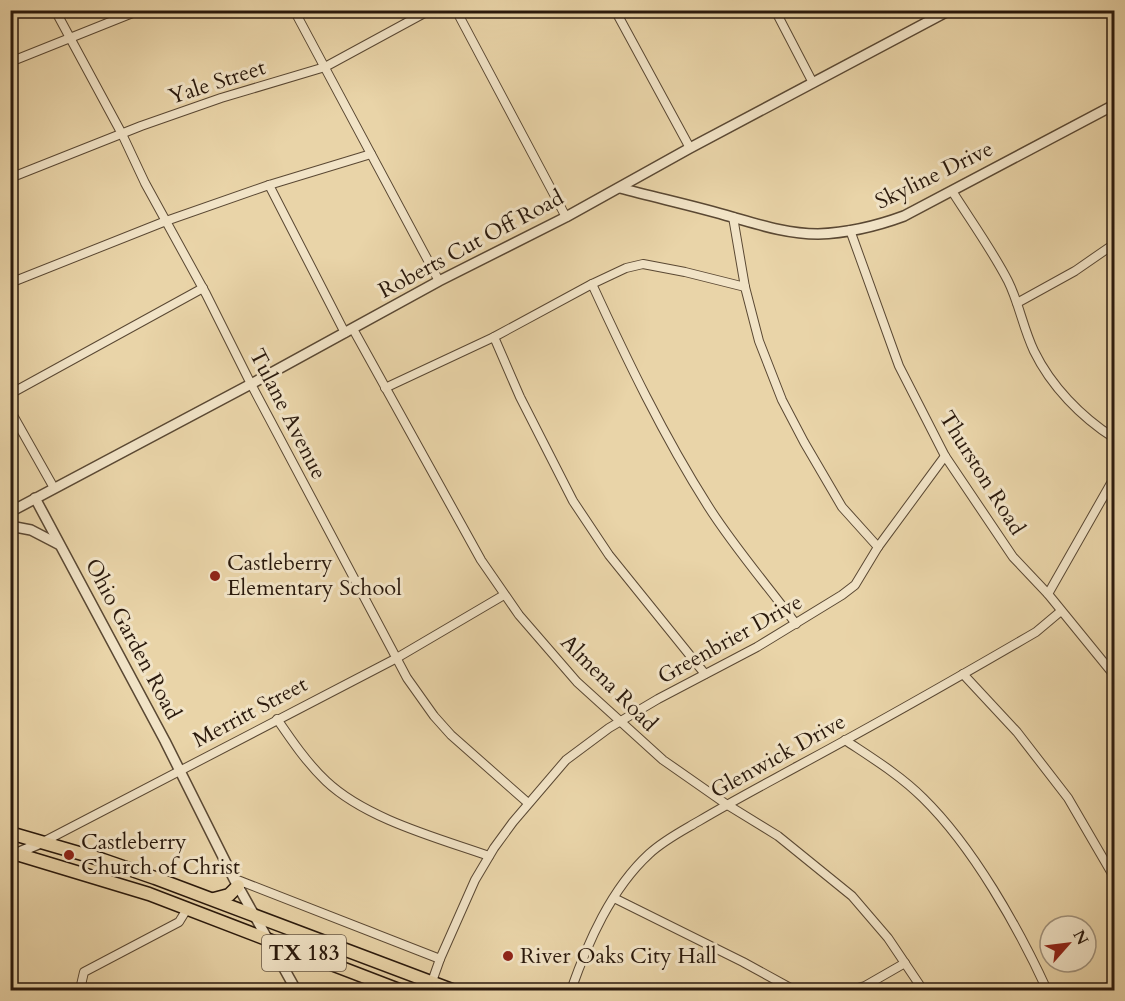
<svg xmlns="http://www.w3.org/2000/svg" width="1125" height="1001" viewBox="0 0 1125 1001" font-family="Cardo,serif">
  <rect width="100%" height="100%" fill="#e9d4a8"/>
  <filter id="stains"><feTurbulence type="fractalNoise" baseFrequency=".00333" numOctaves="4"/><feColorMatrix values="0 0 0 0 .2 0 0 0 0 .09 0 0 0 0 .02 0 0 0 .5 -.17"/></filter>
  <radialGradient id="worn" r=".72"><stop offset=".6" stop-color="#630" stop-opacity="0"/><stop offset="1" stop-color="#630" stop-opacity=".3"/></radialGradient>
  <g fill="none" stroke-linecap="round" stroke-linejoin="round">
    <defs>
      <g id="minor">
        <path d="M 55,10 L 122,134 L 145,183 L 206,294 L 251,384 L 407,678 L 434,716 L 451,735 L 528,803"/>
        <path d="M 294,10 L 439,281"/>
        <path d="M 456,10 L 566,217"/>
        <path d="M 615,10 L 690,148"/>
        <path d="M 775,10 L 813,83"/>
        <path d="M 10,62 L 140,10"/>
        <path d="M 10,178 L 141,126 L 221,98 L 325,67 L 430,10"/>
        <path d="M 269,185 L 345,333"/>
        <path d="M 952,191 C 971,221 992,250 1008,281 C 1019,303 1023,328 1034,351 C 1051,386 1081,417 1114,438"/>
        <path d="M 733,217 L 745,287 L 759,341 L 782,400 L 804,442 L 842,507 L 878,547"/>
        <path d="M 850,230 L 899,366 L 945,456 L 1013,557 L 1048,594 L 1114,675"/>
        <path d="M 10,283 L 166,221 L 269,185 L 371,154"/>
        <path d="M 592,284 C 627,360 663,435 708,506 C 734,547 767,585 796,624"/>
        <path d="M 1017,303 L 1075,271 L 1114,244"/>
        <path d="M 353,329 L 481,560 L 519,615 L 577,682 L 663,760 L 726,804 L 778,836 L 852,896 L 888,938 L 923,990"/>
        <path d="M 494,337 L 520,397 L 573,501 L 609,555 L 705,674"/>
        <path d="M 385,388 L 494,337 L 592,284 L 626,268 L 643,264 L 685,272 L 745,287"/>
        <path d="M 10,394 L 203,288"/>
        <path d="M 10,410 L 54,488"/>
        <path d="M 1048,594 L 1114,478"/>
        <path d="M 963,674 L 1017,732 L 1068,798 L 1114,877"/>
        <path d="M 277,719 C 292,741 307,763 326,781 C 366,819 438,838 489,856"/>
        <path d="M 845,740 C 872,758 900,775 923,798 C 973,847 1018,927 1047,990"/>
        <path d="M 43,842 L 395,659 L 504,595"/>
        <path d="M 235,879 L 440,959"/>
        <path d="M 614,898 L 743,962 L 794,990"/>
        <path d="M 84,990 L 81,985 L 84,972 L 179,922 L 187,909"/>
        <path d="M 429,990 L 440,959 L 475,880 L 494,848 L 513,822 L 566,760 L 609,728 L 658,699 L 757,647 L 842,595 L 855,585 L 878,547 L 945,456"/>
        <path d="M 571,990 C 588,942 611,889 649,854 C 664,840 682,831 699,821 C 731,802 765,784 798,766 C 878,723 957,678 1036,632 L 1061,611"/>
        <path d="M 851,990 L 865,986 L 905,963"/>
      </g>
      <g id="tertiary">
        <path d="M 620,188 C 657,198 695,206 732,217 C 760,225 788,234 818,234 C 847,233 877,226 904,216 L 1114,105"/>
        <path d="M 35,498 L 165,741 L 234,879 L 296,990"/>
        <path d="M 10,512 L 251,384 L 439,281 L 566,217 L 690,148 L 950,10"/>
        <path d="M 10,526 L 31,530 L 58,544"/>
        <path d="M 15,854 L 43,842"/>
        <path d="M 1104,990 L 1114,985"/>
      </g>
      <g id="primary">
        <path d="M 10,833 L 103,860 L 155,878 L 452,990"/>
        <path d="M 10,852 L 149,894 L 399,990"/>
        <path d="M 214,899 L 229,895 L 238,886"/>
      </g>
    </defs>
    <use href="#minor" stroke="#5a4833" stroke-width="10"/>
    <use href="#tertiary" stroke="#5a4833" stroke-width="12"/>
    <use href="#primary" stroke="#2a190c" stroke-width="15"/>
    <use href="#minor" stroke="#f1e3c6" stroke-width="8"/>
    <use href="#tertiary" stroke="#f1e3c6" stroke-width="9"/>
    <use href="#primary" stroke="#e9d4a8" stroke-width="12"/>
  </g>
  <g fill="#8f2418" stroke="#f1e3c6" stroke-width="2">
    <circle cx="215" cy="576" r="6"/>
    <circle cx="69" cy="855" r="6"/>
    <circle cx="508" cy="956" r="6"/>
  </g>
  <g text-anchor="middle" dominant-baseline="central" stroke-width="6" stroke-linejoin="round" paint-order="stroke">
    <rect fill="#f1e3c6" stroke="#665644" stroke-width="1.5" x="262" y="935" width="84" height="36" rx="4.5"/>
    <g font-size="21" font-weight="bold" fill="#2a190c">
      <text x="304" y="953">TX 183</text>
    </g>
    <g font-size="22" fill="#2a190c" stroke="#f1e3c6">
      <text transform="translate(217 82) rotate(-18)">Yale Street</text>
      <text transform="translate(934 175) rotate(-26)">Skyline Drive</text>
      <text transform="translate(471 244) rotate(-28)">Roberts Cut Off Road</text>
      <text transform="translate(288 414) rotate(63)">Tulane Avenue</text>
      <text transform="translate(982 473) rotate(58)">Thurston Road</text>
      <text transform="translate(133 639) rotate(62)">Ohio Garden Road</text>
      <text transform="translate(730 639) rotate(-29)">Greenbrier Drive</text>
      <text transform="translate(609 683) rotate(45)">Almena Road</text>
      <text transform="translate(250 712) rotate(-28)">Merritt Street</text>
      <text transform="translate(778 756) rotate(-29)">Glenwick Drive</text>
    </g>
    <g font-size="22" fill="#2a190c" stroke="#f1e3c6" text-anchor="start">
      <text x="227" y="563">Castleberry<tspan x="227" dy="25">Elementary School</tspan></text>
      <text x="81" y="842">Castleberry<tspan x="81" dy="25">Church of Christ</tspan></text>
      <text x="520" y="956">River Oaks City Hall</text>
    </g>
  </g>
  <rect width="1125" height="1001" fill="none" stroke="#e9d4a8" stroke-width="36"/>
  <rect x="12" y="12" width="1101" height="977" fill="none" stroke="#2a190c" stroke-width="3"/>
  <rect x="18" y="18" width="1089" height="965" fill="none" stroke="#2a190c" stroke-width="1.5"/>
  <g transform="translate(1068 944) rotate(62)"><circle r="28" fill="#f1e3c6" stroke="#a1927c" stroke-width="1.5"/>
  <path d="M0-4.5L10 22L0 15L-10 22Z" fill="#8f2418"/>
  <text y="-9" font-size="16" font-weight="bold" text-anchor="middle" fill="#2a190c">N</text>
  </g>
  <rect width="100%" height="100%" filter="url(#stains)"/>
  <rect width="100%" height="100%" fill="url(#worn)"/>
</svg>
